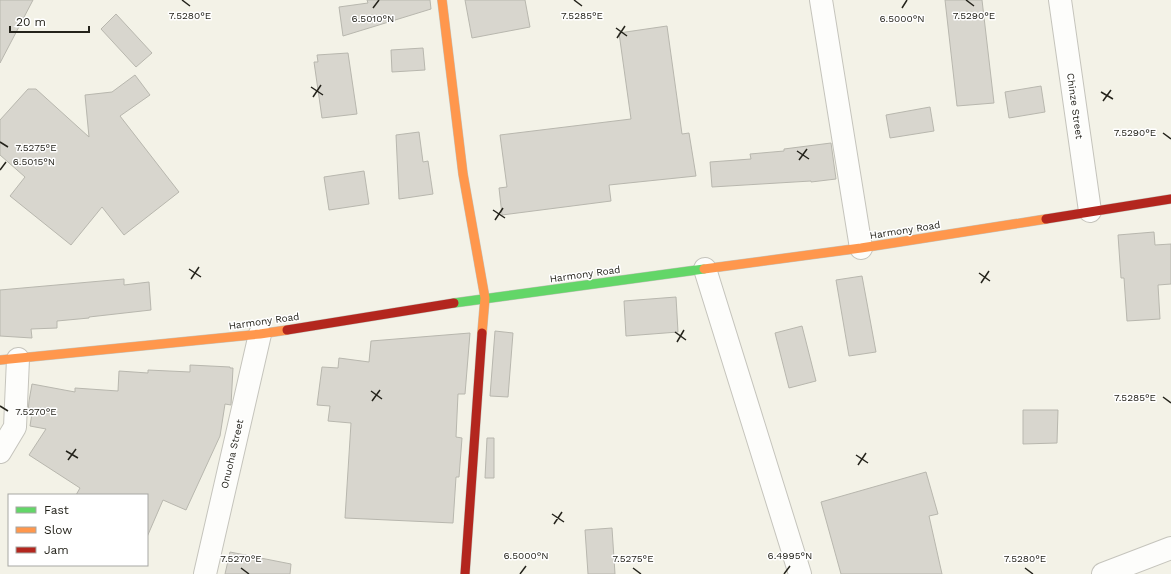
<svg xmlns="http://www.w3.org/2000/svg" width="1171" height="574" viewBox="0 0 1171 574" font-family="'Work Sans',sans-serif">
  <rect width="100%" height="100%" fill="#f3f2e7"/>
  <g fill="#d8d6ce" stroke="#b8b7ae">
    <path d="M 0,0 L 33,0 L 0,63 Z"/>
    <path d="M 367,0 L 430,0 L 431,9 L 343,36 L 339,7 L 368,3 Z"/>
    <path d="M 465,0 L 525,0 L 530,27 L 472,38 Z"/>
    <path d="M 945,0 L 982,0 L 994,103 L 957,106 Z"/>
    <path d="M 116,14 L 152,53 L 136,67 L 101,29 Z"/>
    <path d="M 667,26 L 682,134 L 689,133 L 696,176 L 609,185 L 611,201 L 502,215 L 499,188 L 507,187 L 500,135 L 631,119 L 619,33 Z"/>
    <path d="M 423,48 L 425,70 L 392,72 L 391,50 Z"/>
    <path d="M 348,53 L 357,114 L 322,118 L 314,62 L 318,62 L 317,55 Z"/>
    <path d="M 135,75 L 150,95 L 120,116 L 179,192 L 124,235 L 102,207 L 71,245 L 10,196 L 25,177 L 0,155 L 0,120 L 28,89 L 36,89 L 89,137 L 85,95 L 112,92 Z"/>
    <path d="M 1041,86 L 1045,112 L 1009,118 L 1005,92 Z"/>
    <path d="M 930,107 L 934,131 L 890,138 L 886,115 Z"/>
    <path d="M 419,132 L 423,162 L 428,161 L 433,194 L 399,199 L 396,135 Z"/>
    <path d="M 831,143 L 836,179 L 811,182 L 811,181 L 712,187 L 710,162 L 751,159 L 750,154 L 784,151 L 784,149 Z"/>
    <path d="M 364,171 L 369,204 L 329,210 L 324,177 Z"/>
    <path d="M 1154,232 L 1155,245 L 1171,244 L 1171,284 L 1158,285 L 1160,319 L 1127,321 L 1124,278 L 1121,278 L 1118,235 Z"/>
    <path d="M 862,276 L 876,352 L 849,356 L 836,280 Z"/>
    <path d="M 124,279 L 124,285 L 149,282 L 151,310 L 89,317 L 89,318 L 57,321 L 57,328 L 31,329 L 32,338 L 0,336 L 0,290 Z"/>
    <path d="M 676,297 L 678,332 L 626,336 L 624,301 Z"/>
    <path d="M 802,326 L 816,381 L 789,388 L 775,333 Z"/>
    <path d="M 495,331 L 513,333 L 508,397 L 490,396 Z"/>
    <path d="M 470,333 L 465,394 L 458,394 L 456,437 L 462,438 L 459,477 L 456,477 L 453,523 L 345,518 L 351,423 L 328,421 L 330,406 L 317,405 L 322,367 L 338,368 L 339,358 L 369,362 L 371,341 Z"/>
    <path d="M 190,365 L 230,367 L 230,368 L 233,368 L 231,405 L 225,404 L 220,436 L 186,510 L 163,500 L 147,537 L 147,495 L 76,495 L 80,488 L 29,455 L 46,429 L 30,426 L 32,413 L 28,412 L 29,401 L 32,384 L 75,392 L 75,388 L 118,391 L 119,371 L 148,373 L 148,370 L 190,372 Z"/>
    <path d="M 1023,410 L 1058,410 L 1057,443 L 1023,444 Z"/>
    <path d="M 487,438 L 494,438 L 494,478 L 485,478 Z"/>
    <path d="M 926,472 L 938,514 L 929,516 L 942,574 L 841,574 L 821,502 Z"/>
    <path d="M 612,528 L 615,574 L 588,574 L 585,530 Z"/>
    <path d="M 230,552 L 291,564 L 290,574 L 225,574 Z"/>
  </g>
  <g fill="none" stroke-linecap="round" stroke-linejoin="round">
    <defs>
      <g id="street">
        <path d="M 821,0 L 861,248"/>
        <path d="M 1060,0 L 1090,211"/>
        <path d="M 705,269 L 800,574"/>
        <path d="M 0,452 L 15,427 L 18,359"/>
        <path d="M 205,574 L 260,334"/>
        <path d="M 1103,574 L 1171,548"/>
      </g>
      <path id="fast" d="M 454,303 L 704,269"/>
      <g id="slow">
        <path d="M 442,0 L 463,174 L 485,298 L 482,333"/>
        <path d="M 704,269 L 861,248 L 1046,219"/>
        <path d="M 0,360 L 260,334 L 287,330"/>
      </g>
      <g id="jam">
        <path d="M 1046,219 L 1171,199"/>
        <path d="M 287,330 L 454,303"/>
        <path d="M 465,574 L 482,333"/>
      </g>
    </defs>
    <use href="#street" stroke="#c5c4bc" stroke-width="24"/>
    <use href="#fast" stroke="#c5c4bc" stroke-width="10"/>
    <use href="#slow" stroke="#c5c4bc" stroke-width="10"/>
    <use href="#jam" stroke="#c5c4bc" stroke-width="10"/>
    <use href="#street" stroke="#fdfdfb" stroke-width="22"/>
    <use href="#fast" stroke="#63d668" stroke-width="9"/>
    <use href="#slow" stroke="#ff974d" stroke-width="9"/>
    <use href="#jam" stroke="#b3261e" stroke-width="9"/>
  </g>
  <path fill="none" stroke="#24231b" stroke-width="1.5" d="M 182,0 L 190,6M 574,0 L 582,6M 966,0 L 974,6M 373,8 L 379,0M 902,8 L 907,0M 616,28 L 627,36M 617,38 L 625,26M 311,87 L 323,95M 1101,92 L 1113,99M 313,97 L 321,85M 1103,101 L 1111,90M 1163,133 L 1171,139M 0,142 L 8,147M 797,151 L 809,159M 799,160 L 807,149M 0,170 L 6,162M 493,210 L 505,218M 495,220 L 503,208M 189,269 L 201,277M 979,273 L 990,281M 191,279 L 199,267M 981,283 L 989,271M 675,332 L 686,340M 677,342 L 684,330M 371,391 L 382,399M 1163,397 L 1171,403M 372,401 L 380,390M 0,406 L 8,411M 66,451 L 78,458M 856,455 L 868,463M 68,460 L 76,449M 858,465 L 866,453M 552,514 L 564,522M 554,524 L 562,512M 241,568 L 249,574M 633,568 L 641,574M 1025,568 L 1033,574M 520,574 L 526,566M 784,574 L 790,566"/>
  <g text-anchor="middle" dominant-baseline="central" stroke-width="3" stroke-linejoin="round" paint-order="stroke">
    <g font-size="10" fill="#24231b" stroke="#fff">
      <text transform="translate(1075 106) rotate(82)">Chinze Street</text>
      <text transform="translate(905 230) rotate(-9)">Harmony Road</text>
      <text transform="translate(585 274) rotate(-8)">Harmony Road</text>
      <text transform="translate(264 321) rotate(-8)">Harmony Road</text>
      <text transform="translate(232 454) rotate(-77)">Onuoha Street</text>
    </g>
  </g>
  <g font-size="10" text-anchor="middle" fill="#24231b" stroke="#fff" stroke-width="3" stroke-linejoin="round" paint-order="stroke">
    <text x="190" y="19">7.5280°E</text>
    <text x="582" y="19">7.5285°E</text>
    <text x="974" y="19">7.5290°E</text>
    <text x="373" y="22">6.5010°N</text>
    <text x="902" y="22">6.5000°N</text>
    <text x="1135" y="136">7.5290°E</text>
    <text x="36" y="151">7.5275°E</text>
    <text x="34" y="165">6.5015°N</text>
    <text x="1135" y="401">7.5285°E</text>
    <text x="36" y="415">7.5270°E</text>
    <text x="526" y="559">6.5000°N</text>
    <text x="790" y="559">6.4995°N</text>
    <text x="241" y="562">7.5270°E</text>
    <text x="633" y="562">7.5275°E</text>
    <text x="1025" y="562">7.5280°E</text>
  </g>
  <rect x="8" y="494" width="140" height="72" fill="#ffffff" stroke="#a7a7a4"/>
  <rect x="16" y="507" width="20" height="6" fill="#63d668" stroke="#a7a7a4"/>
  <text x="44" y="514" font-size="12" fill="#24231b">Fast</text>
  <rect x="16" y="527" width="20" height="6" fill="#ff974d" stroke="#a7a7a4"/>
  <text x="44" y="534" font-size="12" fill="#24231b">Slow</text>
  <rect x="16" y="547" width="20" height="6" fill="#b3261e" stroke="#a7a7a4"/>
  <text x="44" y="554" font-size="12" fill="#24231b">Jam</text>
  <path d="M10 26v6h79v-6" fill="none" stroke="#24231b" stroke-width="2"/>
  <text x="16" y="26" font-size="12" fill="#24231b" stroke="#ffffff" stroke-width="3" paint-order="stroke">20 m</text>
</svg>
